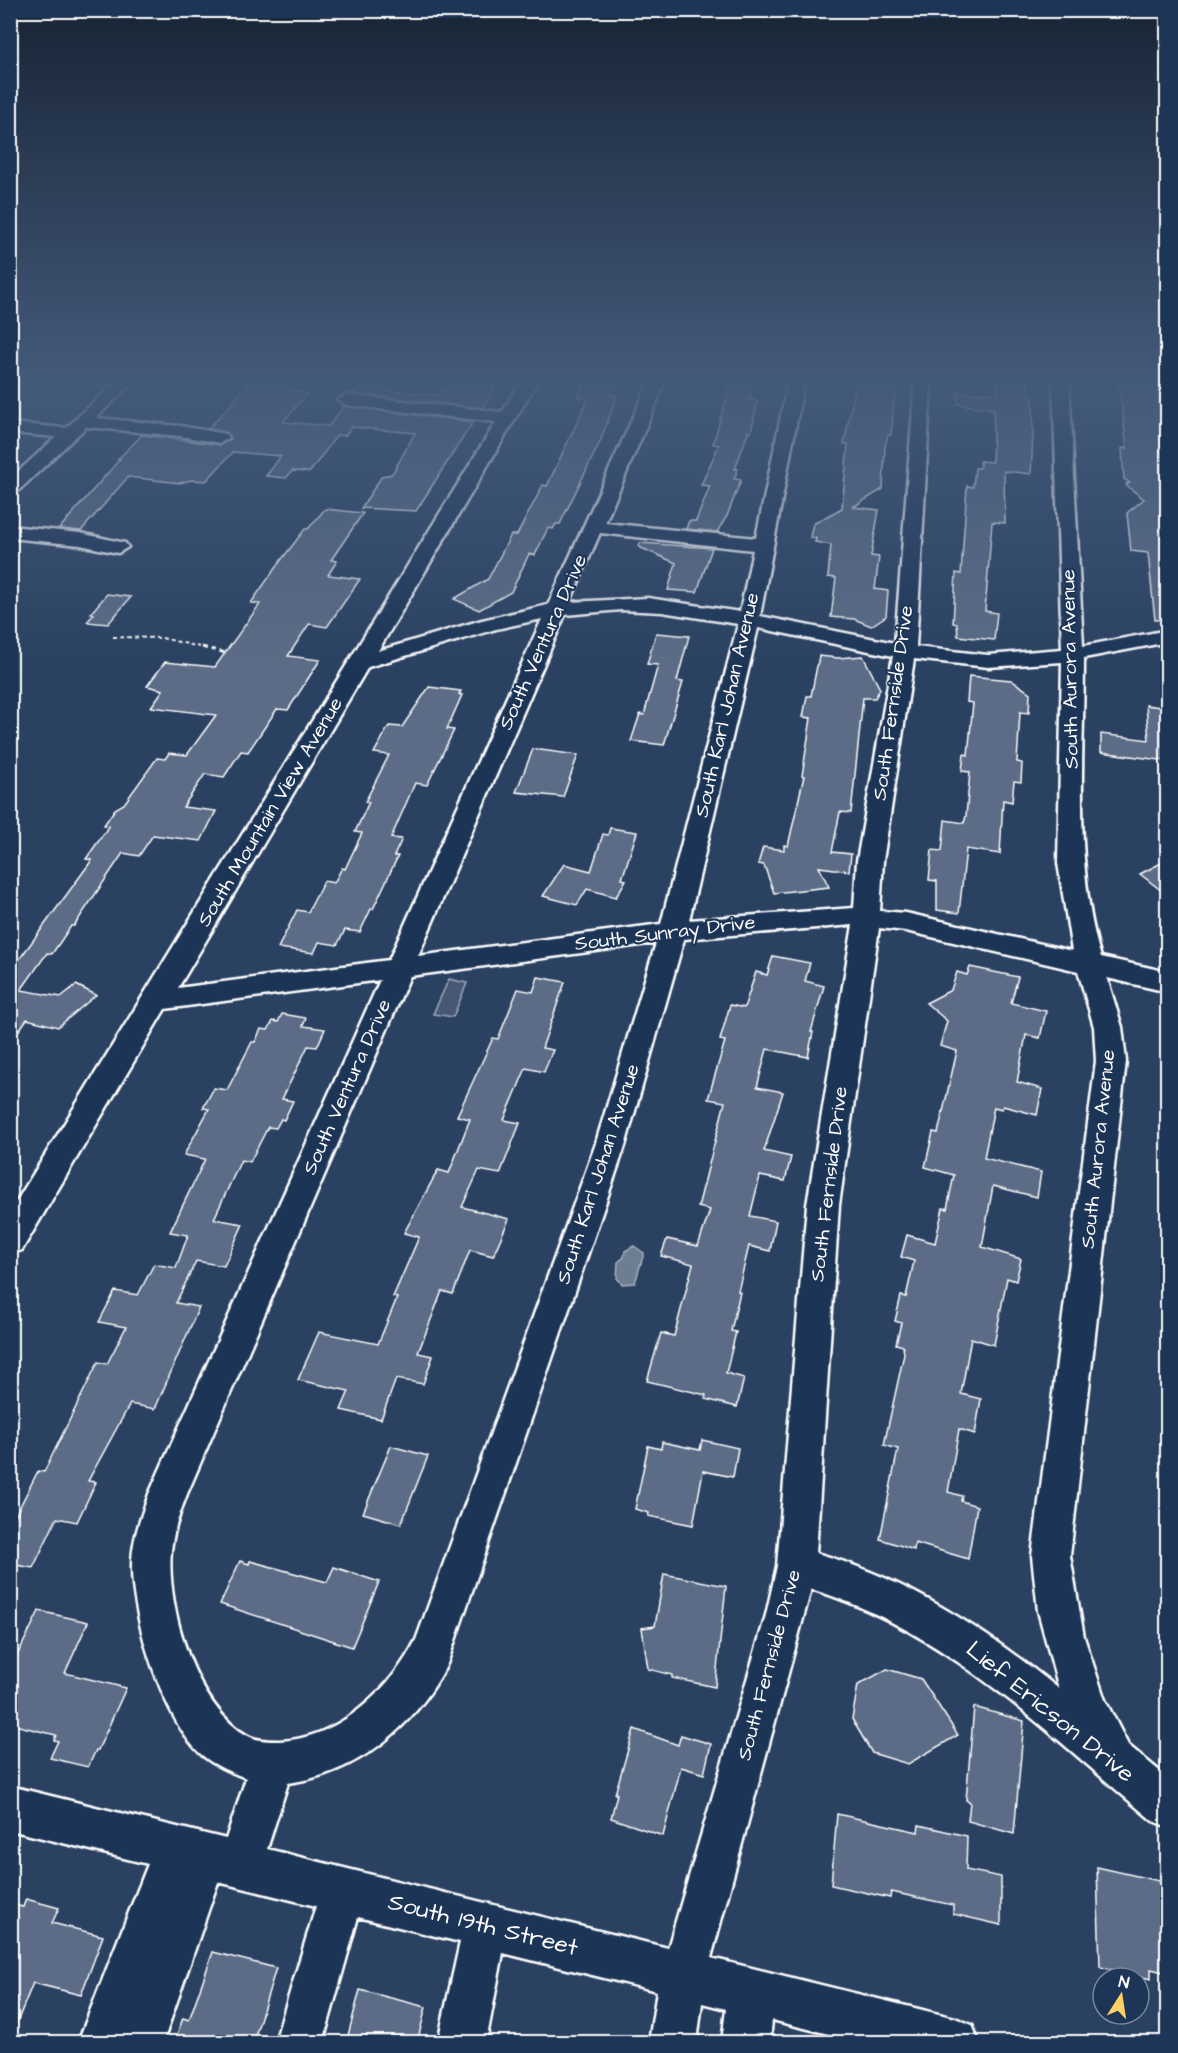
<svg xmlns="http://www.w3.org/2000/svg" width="1178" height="2053" viewBox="0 0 1178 2053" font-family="'Architects Daughter',sans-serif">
  <rect width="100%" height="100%" fill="#2a4161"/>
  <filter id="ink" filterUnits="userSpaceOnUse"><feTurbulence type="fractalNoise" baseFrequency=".0167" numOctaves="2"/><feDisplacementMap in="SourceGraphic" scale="12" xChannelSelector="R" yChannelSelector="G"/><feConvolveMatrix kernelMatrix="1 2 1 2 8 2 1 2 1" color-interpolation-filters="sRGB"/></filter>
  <g filter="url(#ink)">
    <path fill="#465975" stroke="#a2acba" stroke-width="1.5" d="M 449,979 L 467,983 L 453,1017 L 433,1014 Z"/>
    <path fill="#6d7d92" stroke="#a7b1be" stroke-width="1.5" d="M 634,1246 L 644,1253 L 635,1283 L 622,1284 L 617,1278 L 618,1262 L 624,1257 L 625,1251 Z"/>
    <g fill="#5b6c86" stroke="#fff" stroke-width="1.5">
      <path d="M 251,382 L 262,382 L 307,394 L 283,422 L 329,426 L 344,406 L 473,422 L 416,511 L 361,508 L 382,476 L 392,474 L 415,433 L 351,427 L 345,436 L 337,435 L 310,472 L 292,471 L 286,478 L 266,476 L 281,456 L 233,452 L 206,481 L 191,480 L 180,483 L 128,477 L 81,531 L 59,529 L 120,459 L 118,459 L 142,435 L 220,445 L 230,440 L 226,432 L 208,429 Z"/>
      <path d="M 456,382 L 496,385 L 482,408 L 354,394 L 359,387 L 437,395 Z"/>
      <path d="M 585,382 L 617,382 L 610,395 L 617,396 L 600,442 L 560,524 L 556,524 L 553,529 L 548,528 L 535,555 L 529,554 L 511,592 L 479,610 L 454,599 L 488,579 L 511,535 L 517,535 L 543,485 L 547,486 L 588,399 L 577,396 Z"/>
      <path d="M 731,382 L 753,383 L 749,400 L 758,401 L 751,432 L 748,432 L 735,469 L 738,469 L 734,479 L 741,480 L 727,516 L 717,532 L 686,529 L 689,521 L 696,521 L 710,486 L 701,485 L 719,445 L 713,444 Z"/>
      <path d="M 856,382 L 896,382 L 891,435 L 888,435 L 885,446 L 883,489 L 853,507 L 879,510 L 871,556 L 879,557 L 875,589 L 888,591 L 886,616 L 871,626 L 854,619 L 831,617 L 836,578 L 828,577 L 831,545 L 815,542 L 816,538 L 810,537 L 813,524 L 842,508 L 848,444 L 844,444 Z"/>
      <path d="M 997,382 L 1028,382 L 1028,392 L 1033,400 L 1033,435 L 1031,474 L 1004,471 L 1005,523 L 992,522 L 985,611 L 997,613 L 994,640 L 958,636 L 957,624 L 953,623 L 956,573 L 961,574 L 967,486 L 973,487 L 975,468 L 980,468 L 980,461 L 992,462 L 994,409 L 958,404 L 958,393 L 997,393 Z"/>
      <path d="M 1122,382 L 1149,382 L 1150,385 L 1156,385 L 1165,440 L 1161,440 L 1167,490 L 1167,619 L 1155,620 L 1148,553 L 1131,551 L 1127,513 L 1144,499 L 1127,486 L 1126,484 L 1130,483 L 1124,479 L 1122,448 L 1127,449 L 1119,385 L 1122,385 Z"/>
      <path d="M 325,509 L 363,513 L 331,560 L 337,561 L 328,575 L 360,579 L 327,627 L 309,624 L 288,656 L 320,660 L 288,710 L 277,709 L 248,752 L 241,751 L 224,777 L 205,774 L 183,807 L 216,811 L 201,841 L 153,835 L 139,856 L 123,853 L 74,926 L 71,926 L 52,954 L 47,953 L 21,990 L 61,997 L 76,985 L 96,995 L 58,1027 L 27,1019 L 10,1043 L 10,972 L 92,860 L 86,859 L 109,826 L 104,825 L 115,809 L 124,804 L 157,758 L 165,759 L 169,753 L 187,755 L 216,715 L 151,707 L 163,690 L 147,686 L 165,662 L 215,667 L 260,604 L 251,603 L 279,563 L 305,529 L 308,529 Z"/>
      <path d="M 640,543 L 712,548 L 697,592 L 668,590 L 676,563 L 639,547 Z"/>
      <path d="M 107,594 L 131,597 L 108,624 L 87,622 L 94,614 L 91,613 Z"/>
      <path d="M 656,633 L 689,636 L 677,681 L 683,682 L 664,745 L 631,741 L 640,714 L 644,715 L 658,665 L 647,664 Z"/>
      <path d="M 819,656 L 838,658 L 863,656 L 880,689 L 875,698 L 863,698 L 851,813 L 840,812 L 832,852 L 851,854 L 849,871 L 819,867 L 829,887 L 774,893 L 764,865 L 758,864 L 763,847 L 784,850 L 784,845 L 788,846 L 804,776 L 802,776 L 811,718 L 803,717 L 807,696 L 811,696 Z"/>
      <path d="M 969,676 L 1011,680 L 1030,693 L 1029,713 L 1020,712 L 1017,762 L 1022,763 L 1021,782 L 1014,781 L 1012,802 L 1003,800 L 1000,854 L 966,849 L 959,913 L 937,910 L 937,881 L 929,880 L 932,850 L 942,851 L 945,820 L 964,823 L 966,816 L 970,772 L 962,771 L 964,754 L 968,755 L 973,703 L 967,702 Z"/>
      <path d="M 429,687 L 461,691 L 459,694 L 462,695 L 447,729 L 454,730 L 427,785 L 415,783 L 391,838 L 402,839 L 394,856 L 398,856 L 373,909 L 371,909 L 360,932 L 345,930 L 337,945 L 319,942 L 314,953 L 278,948 L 297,910 L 308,912 L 324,881 L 334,883 L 342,868 L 345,869 L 362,833 L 355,832 L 369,802 L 365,802 L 389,755 L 374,753 L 389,726 L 402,727 Z"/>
      <path d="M 1146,705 L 1167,708 L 1167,761 L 1101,752 L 1101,734 L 1149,740 Z"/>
      <path d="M 533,749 L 578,755 L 563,797 L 516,792 Z"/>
      <path d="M 610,828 L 637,832 L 622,879 L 626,880 L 616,897 L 587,889 L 577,905 L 543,896 L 564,864 L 591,871 L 603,834 L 608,835 Z"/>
      <path d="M 1167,860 L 1167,895 L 1140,874 Z"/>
      <path d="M 773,956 L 810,963 L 805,981 L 824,986 L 811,1032 L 813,1032 L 808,1057 L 767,1049 L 757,1087 L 783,1092 L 764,1151 L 791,1157 L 785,1181 L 760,1176 L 750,1216 L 776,1221 L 770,1251 L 749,1246 L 738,1291 L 740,1292 L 731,1331 L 736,1332 L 726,1373 L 744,1378 L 737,1407 L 705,1399 L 706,1395 L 647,1381 L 661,1333 L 674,1336 L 693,1264 L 661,1256 L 667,1239 L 698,1246 L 710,1210 L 698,1207 L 725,1102 L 708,1099 L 725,1041 L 720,1040 L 730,1005 L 744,1008 L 756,972 L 767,975 Z"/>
      <path d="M 970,967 L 1018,977 L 1011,1003 L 1046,1011 L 1040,1038 L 1026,1035 L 1017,1082 L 1042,1089 L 1037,1115 L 1003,1106 L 1002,1109 L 994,1107 L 984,1158 L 1041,1172 L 1037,1197 L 993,1186 L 982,1247 L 1021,1259 L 1016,1281 L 1007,1278 L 994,1345 L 971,1338 L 961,1394 L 981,1399 L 975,1434 L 959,1429 L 948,1492 L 962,1496 L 961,1501 L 977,1506 L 968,1559 L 915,1543 L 914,1550 L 880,1539 L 898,1449 L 884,1445 L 904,1354 L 903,1346 L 896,1344 L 901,1323 L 895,1321 L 901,1296 L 906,1297 L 914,1261 L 901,1257 L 907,1235 L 935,1243 L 943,1208 L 947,1209 L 954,1175 L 925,1167 L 933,1132 L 938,1133 L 957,1051 L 940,1046 L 947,1021 L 926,1003 L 951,990 L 957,972 L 967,975 Z"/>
      <path d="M 538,977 L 565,982 L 542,1048 L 553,1050 L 544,1072 L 526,1068 L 504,1120 L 520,1123 L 500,1174 L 479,1170 L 462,1207 L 509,1219 L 493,1256 L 470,1250 L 453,1294 L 442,1291 L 418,1353 L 433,1356 L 423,1384 L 396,1379 L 381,1419 L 341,1410 L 349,1391 L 298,1380 L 319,1332 L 378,1344 L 397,1298 L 393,1297 L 419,1237 L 404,1233 L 438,1170 L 449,1173 L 470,1119 L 457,1116 L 493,1038 L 498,1039 L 518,989 L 533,992 Z"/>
      <path d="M 282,1014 L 306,1018 L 303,1026 L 325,1029 L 317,1047 L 308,1046 L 282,1099 L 293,1101 L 284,1120 L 281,1119 L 276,1128 L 268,1127 L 250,1162 L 241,1160 L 214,1219 L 243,1224 L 224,1266 L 196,1261 L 176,1303 L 199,1307 L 155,1409 L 130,1404 L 88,1481 L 96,1482 L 77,1522 L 57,1518 L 33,1568 L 10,1564 L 10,1526 L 38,1471 L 44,1472 L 98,1362 L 107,1364 L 126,1327 L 99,1322 L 115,1291 L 138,1295 L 154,1264 L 176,1268 L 188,1235 L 170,1232 L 205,1159 L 184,1155 L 209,1109 L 203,1108 L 214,1088 L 227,1090 L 252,1042 L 255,1042 L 261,1029 L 268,1030 L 273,1021 L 278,1022 Z"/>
      <path d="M 702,1440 L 738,1448 L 733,1477 L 703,1471 L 693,1525 L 648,1516 L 649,1513 L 635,1509 L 648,1446 L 661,1449 L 662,1442 L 700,1450 Z"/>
      <path d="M 391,1446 L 428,1456 L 401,1524 L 363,1513 Z"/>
      <path d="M 240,1561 L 249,1564 L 250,1561 L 327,1582 L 334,1567 L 379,1582 L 352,1647 L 220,1604 Z"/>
      <path d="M 664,1574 L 726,1586 L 715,1687 L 672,1678 L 672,1675 L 648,1669 L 642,1628 L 655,1626 Z"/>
      <path d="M 39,1611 L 88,1622 L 65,1673 L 126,1688 L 98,1750 L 96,1750 L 88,1767 L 50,1758 L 58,1741 L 54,1740 L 56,1735 L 10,1724 L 10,1670 Z"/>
      <path d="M 887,1669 L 921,1679 L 958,1735 L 908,1764 L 872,1753 L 852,1719 L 858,1685 Z"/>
      <path d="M 974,1707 L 1024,1721 L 1014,1834 L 968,1821 L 970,1802 L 966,1800 Z"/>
      <path d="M 634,1729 L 678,1745 L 681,1735 L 711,1744 L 704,1774 L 681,1767 L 663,1836 L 611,1818 L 617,1794 L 615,1794 Z"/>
      <path d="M 837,1814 L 918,1832 L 919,1825 L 967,1836 L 966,1870 L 1001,1877 L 1001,1925 L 953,1914 L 953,1905 L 891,1892 L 890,1898 L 831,1885 Z"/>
      <path d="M 1097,1867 L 1164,1882 L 1167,1973 L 1151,1969 L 1151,1979 L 1100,1967 Z"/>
      <path d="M 26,1899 L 59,1908 L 52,1923 L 103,1936 L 81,1995 L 33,1983 L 11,2037 L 10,1904 L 23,1907 Z"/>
      <path d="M 213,1952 L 276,1968 L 253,2043 L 174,2043 L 183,2018 L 189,2020 Z"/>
      <path d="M 360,1990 L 426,2007 L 417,2043 L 346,2043 Z"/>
    </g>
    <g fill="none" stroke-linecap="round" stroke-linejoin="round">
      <defs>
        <g id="minor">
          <path d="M 116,382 L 133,382 L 96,418 L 180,426 L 226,434 L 229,438 L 220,443 L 180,436 L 86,427 L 16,493 L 10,494 L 10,479 L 56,437 L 10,433 L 10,423 L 66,428 Z"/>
          <path d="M 521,382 L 537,382 L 378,651 L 482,620 L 548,605 L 649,382 L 665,382 L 605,523 L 756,538 L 788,382 L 804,382 L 760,616 L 895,643 L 915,382 L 931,382 L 916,647 L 988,655 L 1062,649 L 1053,382 L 1069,382 L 1083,646 L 1168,630 L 1168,642 L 1084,658 C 1084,753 1073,866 1101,957 L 1168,972 L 1168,992 L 1107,978 L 1122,1027 L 1126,1061 L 1070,1556 L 1084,1637 L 1105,1700 L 1128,1745 L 1168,1778 L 1168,1827 L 1153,1821 C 1049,1734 945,1629 811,1589 L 711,1958 L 955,2018 L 972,2025 L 979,2042 L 861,2042 L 772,2020 L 770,2042 L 722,2042 L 726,2009 L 702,2003 L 697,2042 L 649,2042 L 657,1991 L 503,1953 L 486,2042 L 438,2042 L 460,1942 L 358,1917 L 323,2042 L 275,2042 L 316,1906 L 218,1882 L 163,2042 L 78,2042 L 148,1864 L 10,1830 L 10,1786 L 226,1839 L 246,1778 C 231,1772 215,1766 202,1755 C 164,1722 131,1615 132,1565 C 132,1540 141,1517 149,1494 L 380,980 L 165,1009 L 22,1250 L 10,1254 L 10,1212 L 496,422 L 346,405 L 338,400 L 346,395 L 502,412 ZM 600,533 L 753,550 L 740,612 L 648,598 L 570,602 ZM 621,610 L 662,612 L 738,624 L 661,924 L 418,956 L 565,615 ZM 542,619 L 389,960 L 178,988 L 368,667 L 496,629 ZM 758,628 L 893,656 L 857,861 L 854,908 L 689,920 ZM 914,659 L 988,667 L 1062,662 L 1058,863 L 1072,951 L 906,913 L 880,911 L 883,861 ZM 853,925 L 807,1205 L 777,1566 L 766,1615 L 668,1948 L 267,1849 L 288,1783 C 357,1774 416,1726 447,1664 L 625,1146 L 684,939 ZM 879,928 L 906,931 L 1078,971 L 1094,1027 L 1096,1061 L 1032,1556 L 1038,1611 L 1059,1689 C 986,1630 907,1579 816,1553 L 839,1205 ZM 656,943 L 595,1146 L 416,1640 C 390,1690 339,1739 279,1741 C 270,1741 257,1741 248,1736 C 196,1708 166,1608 171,1551 C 173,1531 180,1512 187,1494 L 410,976 Z"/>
          <path d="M 10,526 L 80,533 L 125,543 L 128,547 L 118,553 L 80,545 L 10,538 Z"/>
        </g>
      </defs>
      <use href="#minor" stroke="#fff" stroke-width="5"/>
      <path stroke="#fff" stroke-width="2" stroke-dasharray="4 3" stroke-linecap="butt" d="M 113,637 L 162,638 L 208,649"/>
      <path stroke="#fff" stroke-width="3" stroke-dasharray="5 4" stroke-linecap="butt" d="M 202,647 L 226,653"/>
      <use href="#minor" fill="#1d3557" fill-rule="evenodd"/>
    </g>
  </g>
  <linearGradient id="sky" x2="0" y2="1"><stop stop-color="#172435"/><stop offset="0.57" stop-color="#445a7b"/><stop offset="1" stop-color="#445a7b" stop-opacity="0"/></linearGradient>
  <rect width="1178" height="669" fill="url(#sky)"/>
  <g text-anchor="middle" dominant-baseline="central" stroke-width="4.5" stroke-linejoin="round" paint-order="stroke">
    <g font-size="20" fill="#fff" stroke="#1d3557">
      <text transform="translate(543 642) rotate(-66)">South Ventura Drive</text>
      <text transform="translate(1070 669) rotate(-91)">South Aurora Avenue</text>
      <text transform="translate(893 703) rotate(-82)">South Fernside Drive</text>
      <text transform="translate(727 705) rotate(-77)">South Karl Johan Avenue</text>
      <text transform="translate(270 812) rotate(-59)">South Mountain View Avenue</text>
      <text transform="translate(665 933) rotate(-7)">South Sunray Drive</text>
      <text transform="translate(347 1087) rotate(-66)">South Ventura Drive</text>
      <text transform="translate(1098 1149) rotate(-84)">South Aurora Avenue</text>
      <text transform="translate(598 1174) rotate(-72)">South Karl Johan Avenue</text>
      <text transform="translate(829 1184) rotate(-83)">South Fernside Drive</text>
      <text transform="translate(769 1665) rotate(-75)">South Fernside Drive</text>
    </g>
    <g font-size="24" fill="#fff" stroke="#1d3557">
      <text transform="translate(1050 1712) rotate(39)">Lief Ericson Drive</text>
      <text transform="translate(483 1925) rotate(14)">South 19th Street</text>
    </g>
  </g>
  <rect width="1178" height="2053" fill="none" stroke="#1d3557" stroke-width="36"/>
  <rect x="18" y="18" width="1142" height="2017" fill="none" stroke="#fff" stroke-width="2" filter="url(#ink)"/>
  <g transform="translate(1121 1996) rotate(12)"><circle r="28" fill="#1d3557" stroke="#77869a" stroke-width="1.5"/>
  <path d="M0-4.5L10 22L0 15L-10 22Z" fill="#ffd166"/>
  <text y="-9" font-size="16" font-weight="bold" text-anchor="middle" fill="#ffffff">N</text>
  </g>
</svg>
